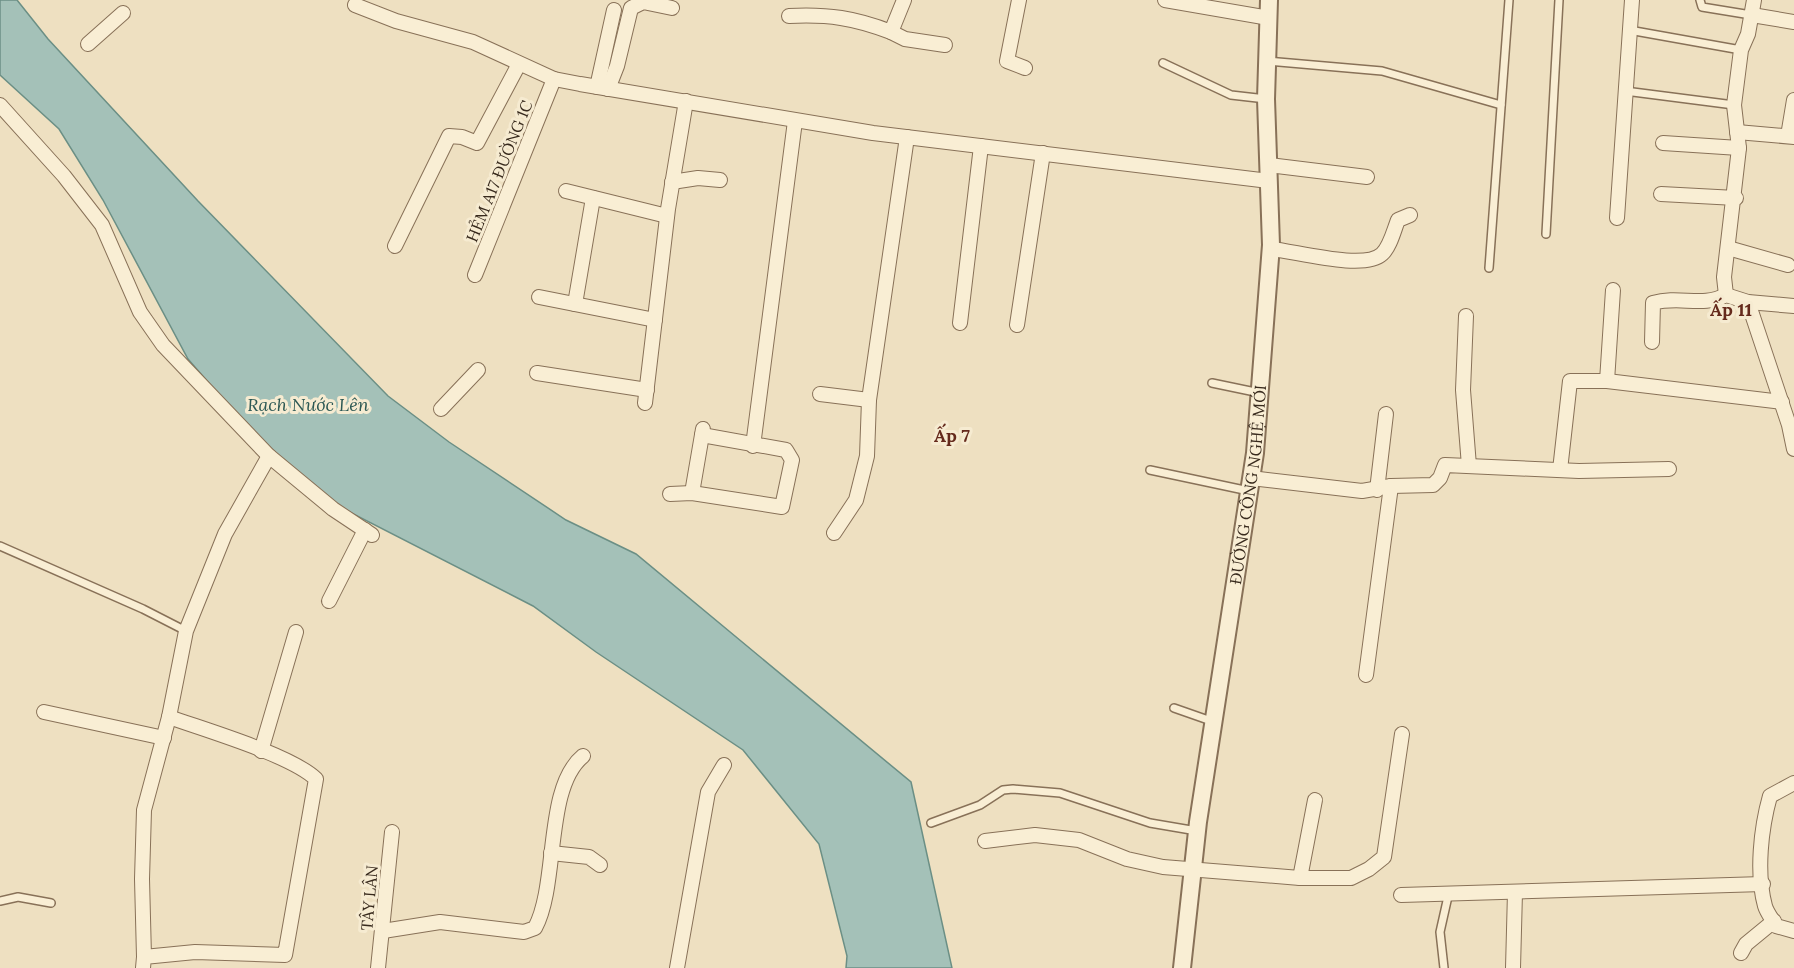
<svg xmlns="http://www.w3.org/2000/svg" width="1794" height="968" viewBox="0 0 1794 968" font-family="Lora,serif">
  <rect width="100%" height="100%" fill="#eee0c1"/>
  <path fill="#a4c1b8" stroke="#6b8f85" stroke-width="1.5" d="M 0,0 L 17,0 L 48,39 L 198,201 L 388,396 L 449,442 L 566,520 L 636,554 L 911,782 L 952,968 L 846,968 L 847,956 L 819,844 L 743,750 L 596,652 L 533,606 L 330,502 L 266,449 L 188,359 L 103,200 L 59,129 L 0,75 Z"/>
  <g fill="none" stroke-linecap="round" stroke-linejoin="round">
    <defs>
      <g id="service">
        <path d="M 1700,0 L 1702,7 L 1751,15"/>
        <path d="M 1629,30 L 1741,50"/>
        <path d="M 1267,61 L 1382,71 L 1501,105"/>
        <path d="M 1163,63 L 1231,95 L 1266,99"/>
        <path d="M 1625,91 L 1734,105"/>
        <path d="M 1546,234 L 1559,0"/>
        <path d="M 1489,268 L 1509,0"/>
        <path d="M 1212,383 L 1260,393"/>
        <path d="M 1150,470 L 1249,491"/>
        <path d="M 0,546 L 143,609 L 186,631"/>
        <path d="M 1174,708 L 1214,722"/>
        <path d="M 931,823 L 980,805 L 1003,790 L 1013,789 L 1060,793 L 1150,823 L 1197,831"/>
        <path d="M 0,901 L 18,897 L 51,903"/>
        <path d="M 1444,968 L 1440,932 L 1449,892"/>
      </g>
      <g id="minor">
        <path d="M 1019,0 L 1007,61 L 1025,68"/>
        <path d="M 1165,0 L 1269,18"/>
        <path d="M 355,5 L 396,21 L 473,42 L 554,79 L 580,84 L 873,133 L 1269,181"/>
        <path d="M 1752,15 L 1794,22"/>
        <path d="M 789,16 C 828,14 855,18 891,32 L 904,0"/>
        <path d="M 891,32 L 905,39 L 945,45"/>
        <path d="M 88,44 L 123,13"/>
        <path d="M 597,87 L 614,10"/>
        <path d="M 608,89 L 617,66 L 631,8 L 643,2 L 672,8"/>
        <path d="M 0,105 L 64,176 L 102,225 L 140,312 L 163,345 L 269,456 L 333,509 L 372,535"/>
        <path d="M 1737,132 L 1794,137"/>
        <path d="M 1788,136 L 1794,100"/>
        <path d="M 1663,143 L 1739,148"/>
        <path d="M 1269,165 L 1367,177"/>
        <path d="M 672,182 L 698,178 L 720,180"/>
        <path d="M 566,191 L 667,216"/>
        <path d="M 1661,194 L 1736,198"/>
        <path d="M 1617,218 L 1632,0"/>
        <path d="M 395,246 L 449,136 L 462,137 L 477,143 L 519,64"/>
        <path d="M 1728,248 L 1788,265"/>
        <path d="M 1271,249 C 1295,251 1364,271 1382,254 C 1390,247 1394,230 1398,220 L 1410,215"/>
        <path d="M 475,275 L 554,79"/>
        <path d="M 1726,295 L 1724,277 L 1739,148 L 1734,105 L 1741,50 L 1748,34 L 1754,0"/>
        <path d="M 539,297 L 655,320"/>
        <path d="M 1748,302 L 1789,425 L 1794,449"/>
        <path d="M 575,304 L 593,198"/>
        <path d="M 1466,316 L 1463,390 L 1469,466"/>
        <path d="M 960,323 L 981,146"/>
        <path d="M 1017,325 L 1043,153"/>
        <path d="M 1652,342 L 1653,303 C 1680,295 1702,308 1726,295 L 1748,302 L 1794,306"/>
        <path d="M 537,373 L 647,390"/>
        <path d="M 1607,381 L 1613,290"/>
        <path d="M 820,394 L 869,400"/>
        <path d="M 645,403 L 668,209 L 686,101"/>
        <path d="M 441,409 L 478,370"/>
        <path d="M 753,446 L 795,121"/>
        <path d="M 1560,470 L 1570,381 L 1607,381 L 1782,402"/>
        <path d="M 1251,478 L 1362,491 L 1391,486 L 1433,485 L 1440,478 L 1445,465 L 1579,471 L 1669,469"/>
        <path d="M 1377,490 L 1386,414"/>
        <path d="M 692,493 L 703,429"/>
        <path d="M 670,494 L 692,493 L 782,507 L 792,460 L 786,450 L 702,435"/>
        <path d="M 834,533 L 856,500 L 867,456 L 869,400 L 907,137"/>
        <path d="M 329,601 L 365,530"/>
        <path d="M 1366,675 L 1391,486"/>
        <path d="M 44,712 L 164,738"/>
        <path d="M 261,751 L 296,632"/>
        <path d="M 1794,783 L 1770,796 C 1761,828 1756,873 1765,906 C 1767,913 1773,920 1776,926 L 1794,931"/>
        <path d="M 985,841 L 1035,835 L 1079,840 L 1127,859 L 1163,867 L 1300,878 L 1351,878 L 1369,869 L 1384,857 L 1402,734"/>
        <path d="M 551,853 L 589,857 L 600,865"/>
        <path d="M 1300,878 L 1315,800"/>
        <path d="M 1401,895 L 1763,884"/>
        <path d="M 383,931 L 440,922 L 524,932 L 535,928 C 559,883 544,788 583,756"/>
        <path d="M 1741,953 L 1746,944 L 1774,921"/>
        <path d="M 144,957 L 142,879 L 144,810 L 169,717 L 186,631 L 225,534 L 269,456"/>
        <path d="M 143,968 L 144,957 L 195,952 L 285,955 L 316,779 C 291,755 205,730 169,717"/>
        <path d="M 378,968 L 392,832"/>
        <path d="M 677,968 L 708,792 L 724,765"/>
        <path d="M 1513,968 L 1515,892"/>
      </g>
      <g id="tertiary">
        <path id="s1" d="M 1182,968 L 1198,822 L 1255,453 L 1271,245 L 1266,99 L 1269,0"/>
      </g>
    </defs>
    <use href="#service" stroke="#887158" stroke-width="10"/>
    <use href="#minor" stroke="#887158" stroke-width="16"/>
    <use href="#tertiary" stroke="#887158" stroke-width="20"/>
    <use href="#service" stroke="#f9eed4" stroke-width="7"/>
    <use href="#minor" stroke="#f9eed4" stroke-width="14"/>
    <use href="#tertiary" stroke="#f9eed4" stroke-width="16"/>
  </g>
  <g text-anchor="middle" dominant-baseline="central" stroke-width="6" stroke-linejoin="round" paint-order="stroke">
    <g font-size="16" fill="#382a1d" stroke="#f6ebd1">
      <text transform="translate(499 171) rotate(-68)">HẺM A17 ĐƯỜNG 1C</text>
      <text stroke="none"><textPath href="#s1" startOffset="488">ĐƯỜNG CÔNG NGHỆ MỚI</textPath></text>
      <text transform="translate(369 898) rotate(-85)">TÂY LÂN</text>
    </g>
    <g font-size="18" font-weight="bold" fill="#652a1c" stroke="#f6ebd1">
      <text x="1731" y="309">Ấp 11</text>
      <text x="952" y="435">Ấp 7</text>
    </g>
    <g font-size="18" font-style="italic" fill="#2c5854" stroke="#f6ebd1">
      <text x="308" y="404">Rạch Nước Lên</text>
    </g>
  </g>
</svg>
